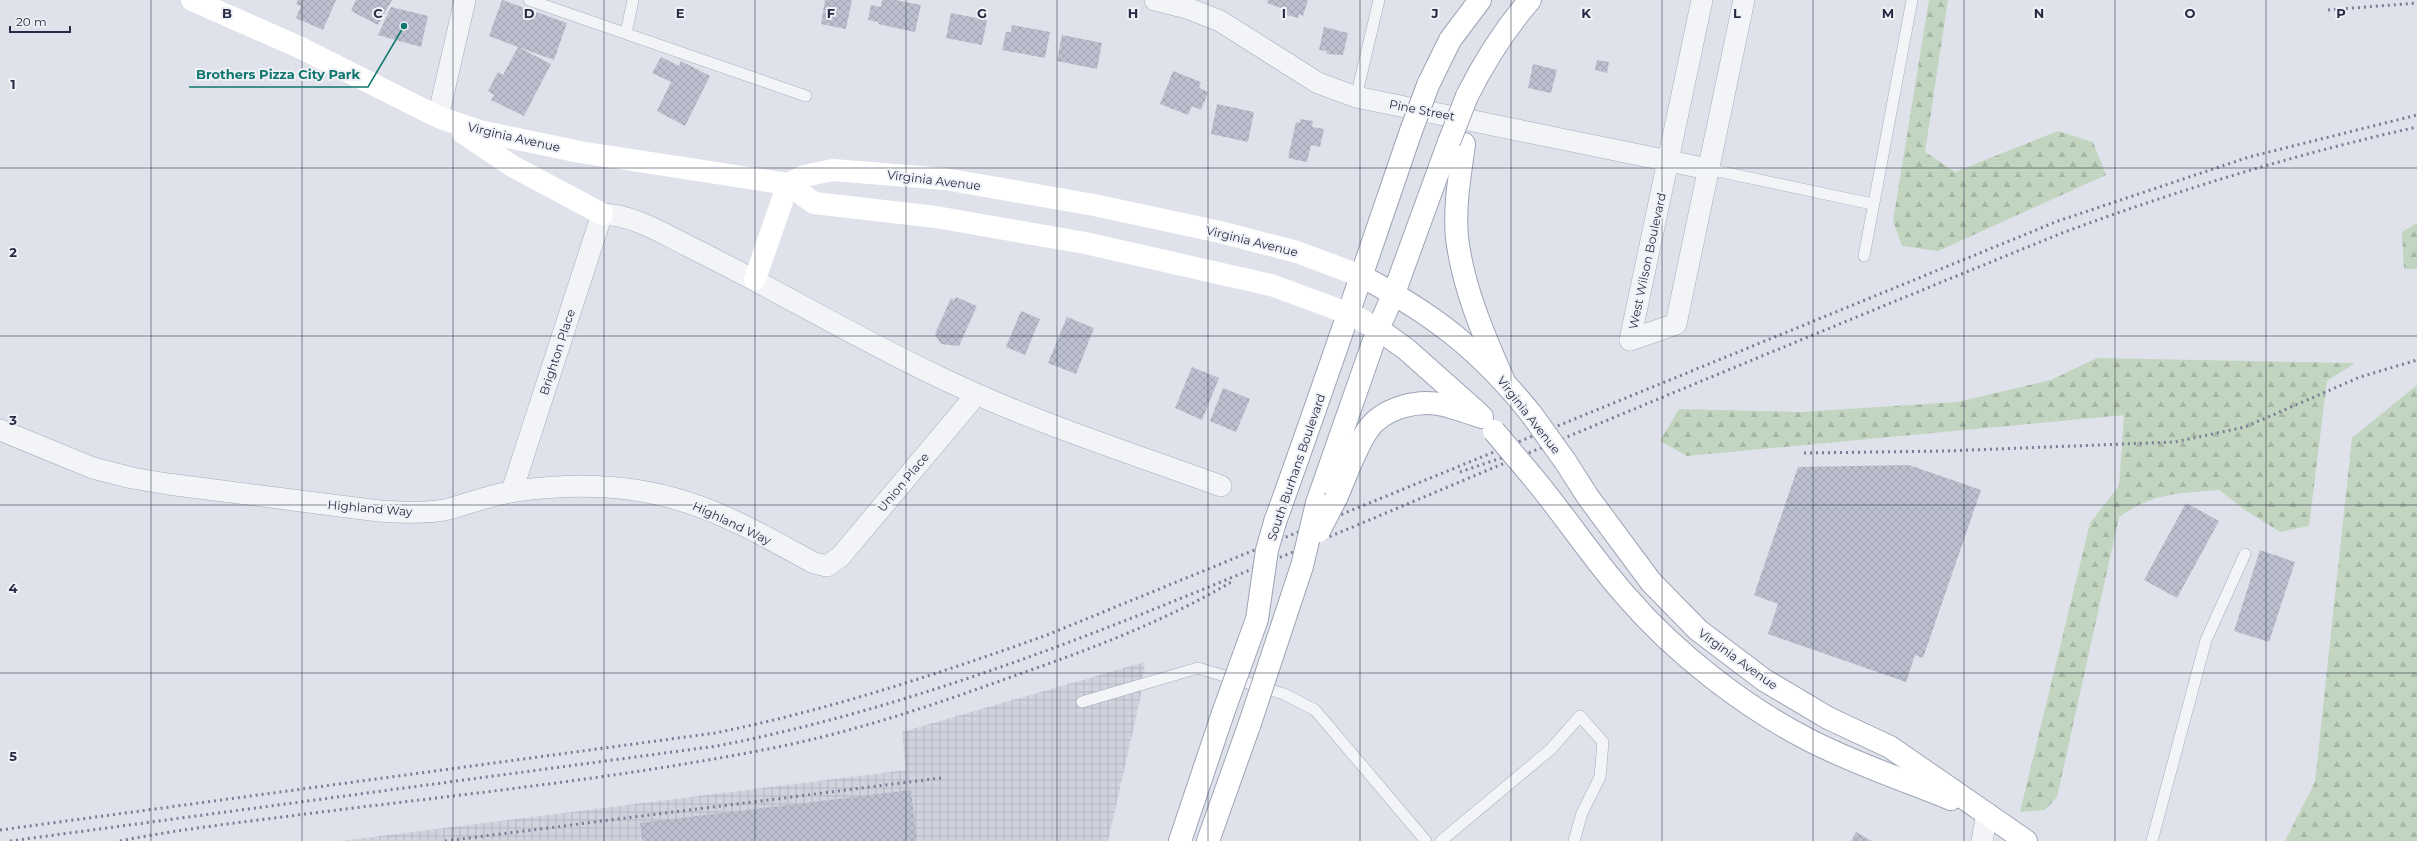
<svg xmlns="http://www.w3.org/2000/svg" width="2417" height="841" viewBox="0 0 2417 841" font-family="Montserrat,sans-serif">
  <defs>
    <pattern id="industrial-grid" width="8" height="8" patternUnits="userSpaceOnUse"><rect width="8" height="8" fill="#d1d4df"/><path d="M0 4h8M4 0v8" fill="none" stroke="#b3b6c1"/></pattern>
    <pattern id="forest-firs" width="22" height="20" patternUnits="userSpaceOnUse"><rect width="22" height="20" fill="#c2d5c0"/><path d="M5 1l3.5 6h-7zM16 11l3.5 6h-7z" fill="#a7b7a6"/></pattern>
    <pattern id="building-cross-hatch" width="8" height="8" patternUnits="userSpaceOnUse"><rect width="8" height="8" fill="#bcc0ce"/><path d="M0 0l8 8M0 8l8-8" fill="none" stroke="#a1a5b2"/></pattern>
  </defs>
  <rect width="100%" height="100%" fill="#dfe2ea"/>
  <path fill="url(#industrial-grid)" d="M 1145,662 L 1140,700 L 1108,841 L 341,841 L 906,770 L 902,732 Z"/>
  <g fill="url(#forest-firs)">
    <path d="M 1929,0 L 1948,0 L 1925,152 L 1955,172 L 2058,131 L 2093,142 L 2106,175 L 1938,251 L 1902,246 L 1893,221 Z"/>
    <path d="M 2417,223 L 2417,269 L 2404,269 L 2402,232 Z"/>
    <path d="M 2097,358 L 2355,363 L 2327,381 L 2309,526 L 2280,532 L 2248,512 L 2219,490 C 2180,493 2152,493 2119,517 L 2057,797 L 2045,810 L 2020,812 L 2090,523 L 2119,486 L 2124,415 L 1687,456 L 1660,441 L 1679,409 L 1801,412 L 1957,402 L 2051,380 Z"/>
    <path d="M 2417,385 L 2417,841 L 2285,841 L 2315,782 L 2352,438 Z"/>
  </g>
  <g fill="url(#building-cross-hatch)">
    <path d="M 298,0 L 336,0 L 323,30 L 296,18 L 301,6 L 296,4 Z"/>
    <path d="M 356,0 L 392,0 L 378,25 L 351,11 Z"/>
    <path d="M 502,0 L 567,23 L 554,60 L 518,47 L 551,64 L 524,116 L 491,100 L 494,95 L 488,91 L 498,72 L 503,75 L 518,47 L 489,36 Z"/>
    <path d="M 825,0 L 852,0 L 846,29 L 821,24 Z"/>
    <path d="M 882,0 L 895,0 L 921,5 L 915,32 L 878,24 L 879,22 L 868,20 L 871,5 L 881,7 Z"/>
    <path d="M 1268,0 L 1308,0 L 1303,16 L 1299,14 L 1298,18 L 1283,14 L 1284,9 L 1267,3 Z"/>
    <path d="M 391,7 L 428,16 L 421,47 L 378,35 Z"/>
    <path d="M 951,13 L 987,20 L 982,45 L 946,38 Z"/>
    <path d="M 1012,25 L 1050,32 L 1045,58 L 1002,50 L 1006,32 L 1011,32 Z"/>
    <path d="M 1324,27 L 1348,33 L 1343,55 L 1326,54 L 1327,51 L 1319,50 Z"/>
    <path d="M 1062,35 L 1102,43 L 1097,69 L 1057,61 Z"/>
    <path d="M 661,57 L 679,66 L 681,61 L 710,76 L 685,126 L 657,111 L 671,82 L 652,73 Z"/>
    <path d="M 1597,60 L 1609,62 L 1607,73 L 1595,70 Z"/>
    <path d="M 1533,64 L 1557,70 L 1551,93 L 1528,88 Z"/>
    <path d="M 1173,71 L 1201,82 L 1199,88 L 1208,92 L 1201,110 L 1192,106 L 1188,115 L 1160,104 Z"/>
    <path d="M 1217,104 L 1254,112 L 1248,142 L 1211,134 Z"/>
    <path d="M 1300,119 L 1313,121 L 1312,127 L 1324,129 L 1320,147 L 1311,145 L 1307,162 L 1288,158 L 1296,122 L 1300,123 Z"/>
    <path d="M 956,297 L 977,306 L 959,346 L 941,344 L 935,334 L 951,298 L 954,300 Z"/>
    <path d="M 1021,311 L 1040,319 L 1025,355 L 1006,347 Z"/>
    <path d="M 1067,317 L 1094,328 L 1076,374 L 1048,363 Z"/>
    <path d="M 1192,367 L 1219,378 L 1202,420 L 1175,408 Z"/>
    <path d="M 1223,388 L 1250,399 L 1236,432 L 1210,421 Z"/>
    <path d="M 1909,465 L 1981,490 L 1923,658 L 1915,655 L 1906,682 L 1768,634 L 1778,604 L 1754,595 L 1798,467 Z"/>
    <path d="M 2186,503 L 2219,521 L 2177,598 L 2144,580 Z"/>
    <path d="M 2260,550 L 2295,562 L 2269,642 L 2234,631 Z"/>
    <path d="M 911,790 L 917,841 L 642,841 L 640,823 Z"/>
    <path d="M 1856,832 L 1872,841 L 1851,841 Z"/>
  </g>
  <g fill="none" stroke-linecap="round" stroke-linejoin="round">
    <defs>
      <g id="service">
        <path d="M 529,0 L 806,96"/>
        <path d="M 626,33 L 633,0"/>
        <path d="M 1356,97 L 1379,0"/>
        <path d="M 1708,169 L 1872,204"/>
        <path d="M 1864,256 L 1912,0"/>
        <path d="M 1082,702 L 1198,668 L 1284,694 L 1315,710 L 1426,841"/>
        <path d="M 1441,841 L 1551,749 L 1580,716 L 1603,742 L 1600,777 L 1582,813 L 1574,841"/>
        <path d="M 2152,841 L 2206,640 L 2245,554"/>
      </g>
      <g id="minor">
        <path d="M 1155,0 L 1187,8 L 1220,21 L 1318,83 L 1356,97 L 1708,169"/>
        <path d="M 438,117 L 465,0"/>
        <path d="M 1630,340 L 1676,324 L 1744,0"/>
        <path d="M 1630,340 L 1702,0"/>
        <path d="M 0,430 L 93,468 L 132,478 L 168,484 L 379,511 C 402,512 426,514 449,509 C 471,503 493,494 516,491 C 573,483 631,484 686,502 C 731,516 773,541 814,563 L 827,566 L 840,557 L 976,395"/>
        <path d="M 512,491 L 602,214 C 635,215 665,235 694,249 C 775,289 853,336 935,375 C 1027,420 1125,451 1221,486"/>
        <path d="M 1982,841 L 1987,813"/>
      </g>
      <g id="primary">
        <path d="M 1428,85 L 1450,40 L 1480,0"/>
        <path d="M 1467,96 C 1485,60 1504,30 1530,0"/>
        <path d="M 1464,144 C 1460,175 1454,206 1457,238 C 1463,287 1483,334 1503,379"/>
        <path d="M 1361,276 C 1434,314 1481,351 1532,415"/>
        <path d="M 1378,329 L 1406,349 L 1478,413"/>
        <path d="M 1565,461 L 1588,497 L 1651,582 L 1698,630 L 1764,680 L 1828,718 L 1890,747 L 2026,841"/>
        <path d="M 1531,475 C 1564,514 1592,558 1626,596 C 1675,653 1744,707 1811,741 C 1856,764 1904,780 1951,799"/>
        <path d="M 1336,498 C 1346,476 1354,451 1367,431 C 1382,408 1417,399 1444,405 C 1456,408 1469,413 1482,417"/>
        <path d="M 1317,503 L 1378,329 L 1394,293 L 1449,142"/>
        <path d="M 1275,522 C 1322,392 1366,262 1411,131"/>
        <path d="M 1180,841 L 1223,713"/>
        <path d="M 1208,841 L 1250,723"/>
      </g>
    </defs>
    <use href="#service" stroke="#a8abb8" stroke-width="12"/>
    <use href="#minor" stroke="#a8abb8" stroke-width="22"/>
    <use href="#primary" stroke="#9da4b7" stroke-width="24"/>
    <use href="#service" stroke="#f3f4f8" stroke-width="11"/>
    <use href="#minor" stroke="#f3f4f8" stroke-width="21"/>
    <g stroke="#fff" stroke-width="22">
      <path d="M 192,0 L 299,47 L 438,117 L 479,131 L 580,152 L 788,184 L 814,203 L 936,217 L 1085,243 L 1271,285 L 1350,314 L 1378,329"/>
      <path d="M 463,133 L 512,166 L 602,214"/>
      <path d="M 788,184 L 804,176 L 833,170 L 945,179 L 1094,205 L 1220,232 L 1297,252 L 1361,276"/>
      <path d="M 755,279 L 788,184"/>
    </g>
    <use href="#primary" stroke="#fff" stroke-width="22"/>
    <g stroke="#777e95" stroke-width="3" stroke-dasharray="2 4" stroke-linecap="butt">
      <path d="M 2328,10 L 2417,3"/>
      <path d="M 1804,453 L 1945,451 L 2175,442 L 2245,427 L 2360,377 L 2417,360"/>
      <path d="M 1460,472 L 1507,456"/>
      <path d="M 0,830 L 715,733 C 829,710 938,674 1047,635 L 2058,221 L 2249,157 L 2417,115"/>
      <path d="M 10,841 L 717,746 C 949,701 1168,604 1386,513 C 1611,418 1836,325 2062,233 C 2178,190 2296,154 2417,127"/>
      <path d="M 120,841 C 179,829 238,823 297,815 C 456,795 616,779 773,748 C 858,731 940,703 1022,673 C 1094,648 1167,620 1233,581"/>
      <path d="M 445,841 L 941,778"/>
    </g>
    <defs>
      <g id="primary-bridge">
        <path d="M 1411,131 L 1428,85"/>
        <path d="M 1449,142 L 1467,96"/>
        <path d="M 1532,415 L 1565,461"/>
        <path d="M 1494,431 L 1531,475"/>
        <path d="M 1319,531 L 1336,498"/>
        <path d="M 1223,713 L 1257,619 L 1267,550 L 1275,522"/>
        <path d="M 1250,723 L 1302,566 L 1317,503"/>
      </g>
    </defs>
    <use href="#primary-bridge" stroke="#9da4b7" stroke-width="24" stroke-linecap="butt"/>
    <use href="#primary-bridge" stroke="#fff" stroke-width="22"/>
  </g>
  <path fill="none" stroke="#262c43" stroke-width="1" stroke-opacity="0.55" d="M 151,0 L 151,841M 302,0 L 302,841M 453,0 L 453,841M 604,0 L 604,841M 755,0 L 755,841M 906,0 L 906,841M 1057,0 L 1057,841M 1208,0 L 1208,841M 1360,0 L 1360,841M 1511,0 L 1511,841M 1662,0 L 1662,841M 1813,0 L 1813,841M 1964,0 L 1964,841M 2115,0 L 2115,841M 2266,0 L 2266,841M 0,168 L 2417,168M 0,336 L 2417,336M 0,505 L 2417,505M 0,673 L 2417,673"/>
  <g text-anchor="middle" dominant-baseline="central" stroke-width="4" stroke-linejoin="round" paint-order="stroke">
    <g font-size="12" fill="#262c43" stroke="#eff1f7">
      <text transform="translate(1422 110) rotate(11)">Pine Street</text>
      <text transform="translate(514 137) rotate(13)">Virginia Avenue</text>
      <text transform="translate(934 180) rotate(7)">Virginia Avenue</text>
      <text transform="translate(1252 241) rotate(14)">Virginia Avenue</text>
      <text transform="translate(1647 261) rotate(-78)">West Wilson Boulevard</text>
      <text transform="translate(557 352) rotate(-72)">Brighton Place</text>
      <text transform="translate(1529 415) rotate(52)">Virginia Avenue</text>
      <text transform="translate(1296 467) rotate(-71)">South Burhans Boulevard</text>
      <text transform="translate(903 482) rotate(-50)">Union Place</text>
      <text transform="translate(370 508) rotate(5)">Highland Way</text>
      <text transform="translate(732 523) rotate(25)">Highland Way</text>
      <text transform="translate(1738 659) rotate(36)">Virginia Avenue</text>
    </g>
  </g>
  <g font-size="13" text-anchor="middle" font-weight="bold" fill="#262c43" stroke="#eff1f7" stroke-width="4" stroke-linejoin="round" paint-order="stroke">
    <text x="227" y="18">B</text>
    <text x="378" y="18">C</text>
    <text x="529" y="18">D</text>
    <text x="680" y="18">E</text>
    <text x="831" y="18">F</text>
    <text x="982" y="18">G</text>
    <text x="1133" y="18">H</text>
    <text x="1284" y="18">I</text>
    <text x="1435" y="18">J</text>
    <text x="1586" y="18">K</text>
    <text x="1737" y="18">L</text>
    <text x="1888" y="18">M</text>
    <text x="2039" y="18">N</text>
    <text x="2190" y="18">O</text>
    <text x="2341" y="18">P</text>
    <text x="13" y="89">1</text>
    <text x="13" y="257">2</text>
    <text x="13" y="425">3</text>
    <text x="13" y="593">4</text>
    <text x="13" y="761">5</text>
  </g>
  <path fill="none" stroke="#0f766e" stroke-width="1.5" d="M404 26L368 87H189"/>
  <circle fill="#0f766e" stroke="#eff1f7" stroke-width="1.5" cx="404" cy="26" r="4"/>
  <g font-size="13" text-anchor="middle" font-weight="bold" fill="#0f766e" stroke="#eff1f7" stroke-width="4" stroke-linejoin="round" paint-order="stroke">
    <text x="278" y="79">Brothers Pizza City Park</text>
  </g>
  <path d="M10 26v6h60v-6" fill="none" stroke="#262c43" stroke-width="2"/>
  <text x="16" y="26" font-size="12" fill="#262c43" stroke="#eff1f7" stroke-width="3" paint-order="stroke">20 m</text>
</svg>
